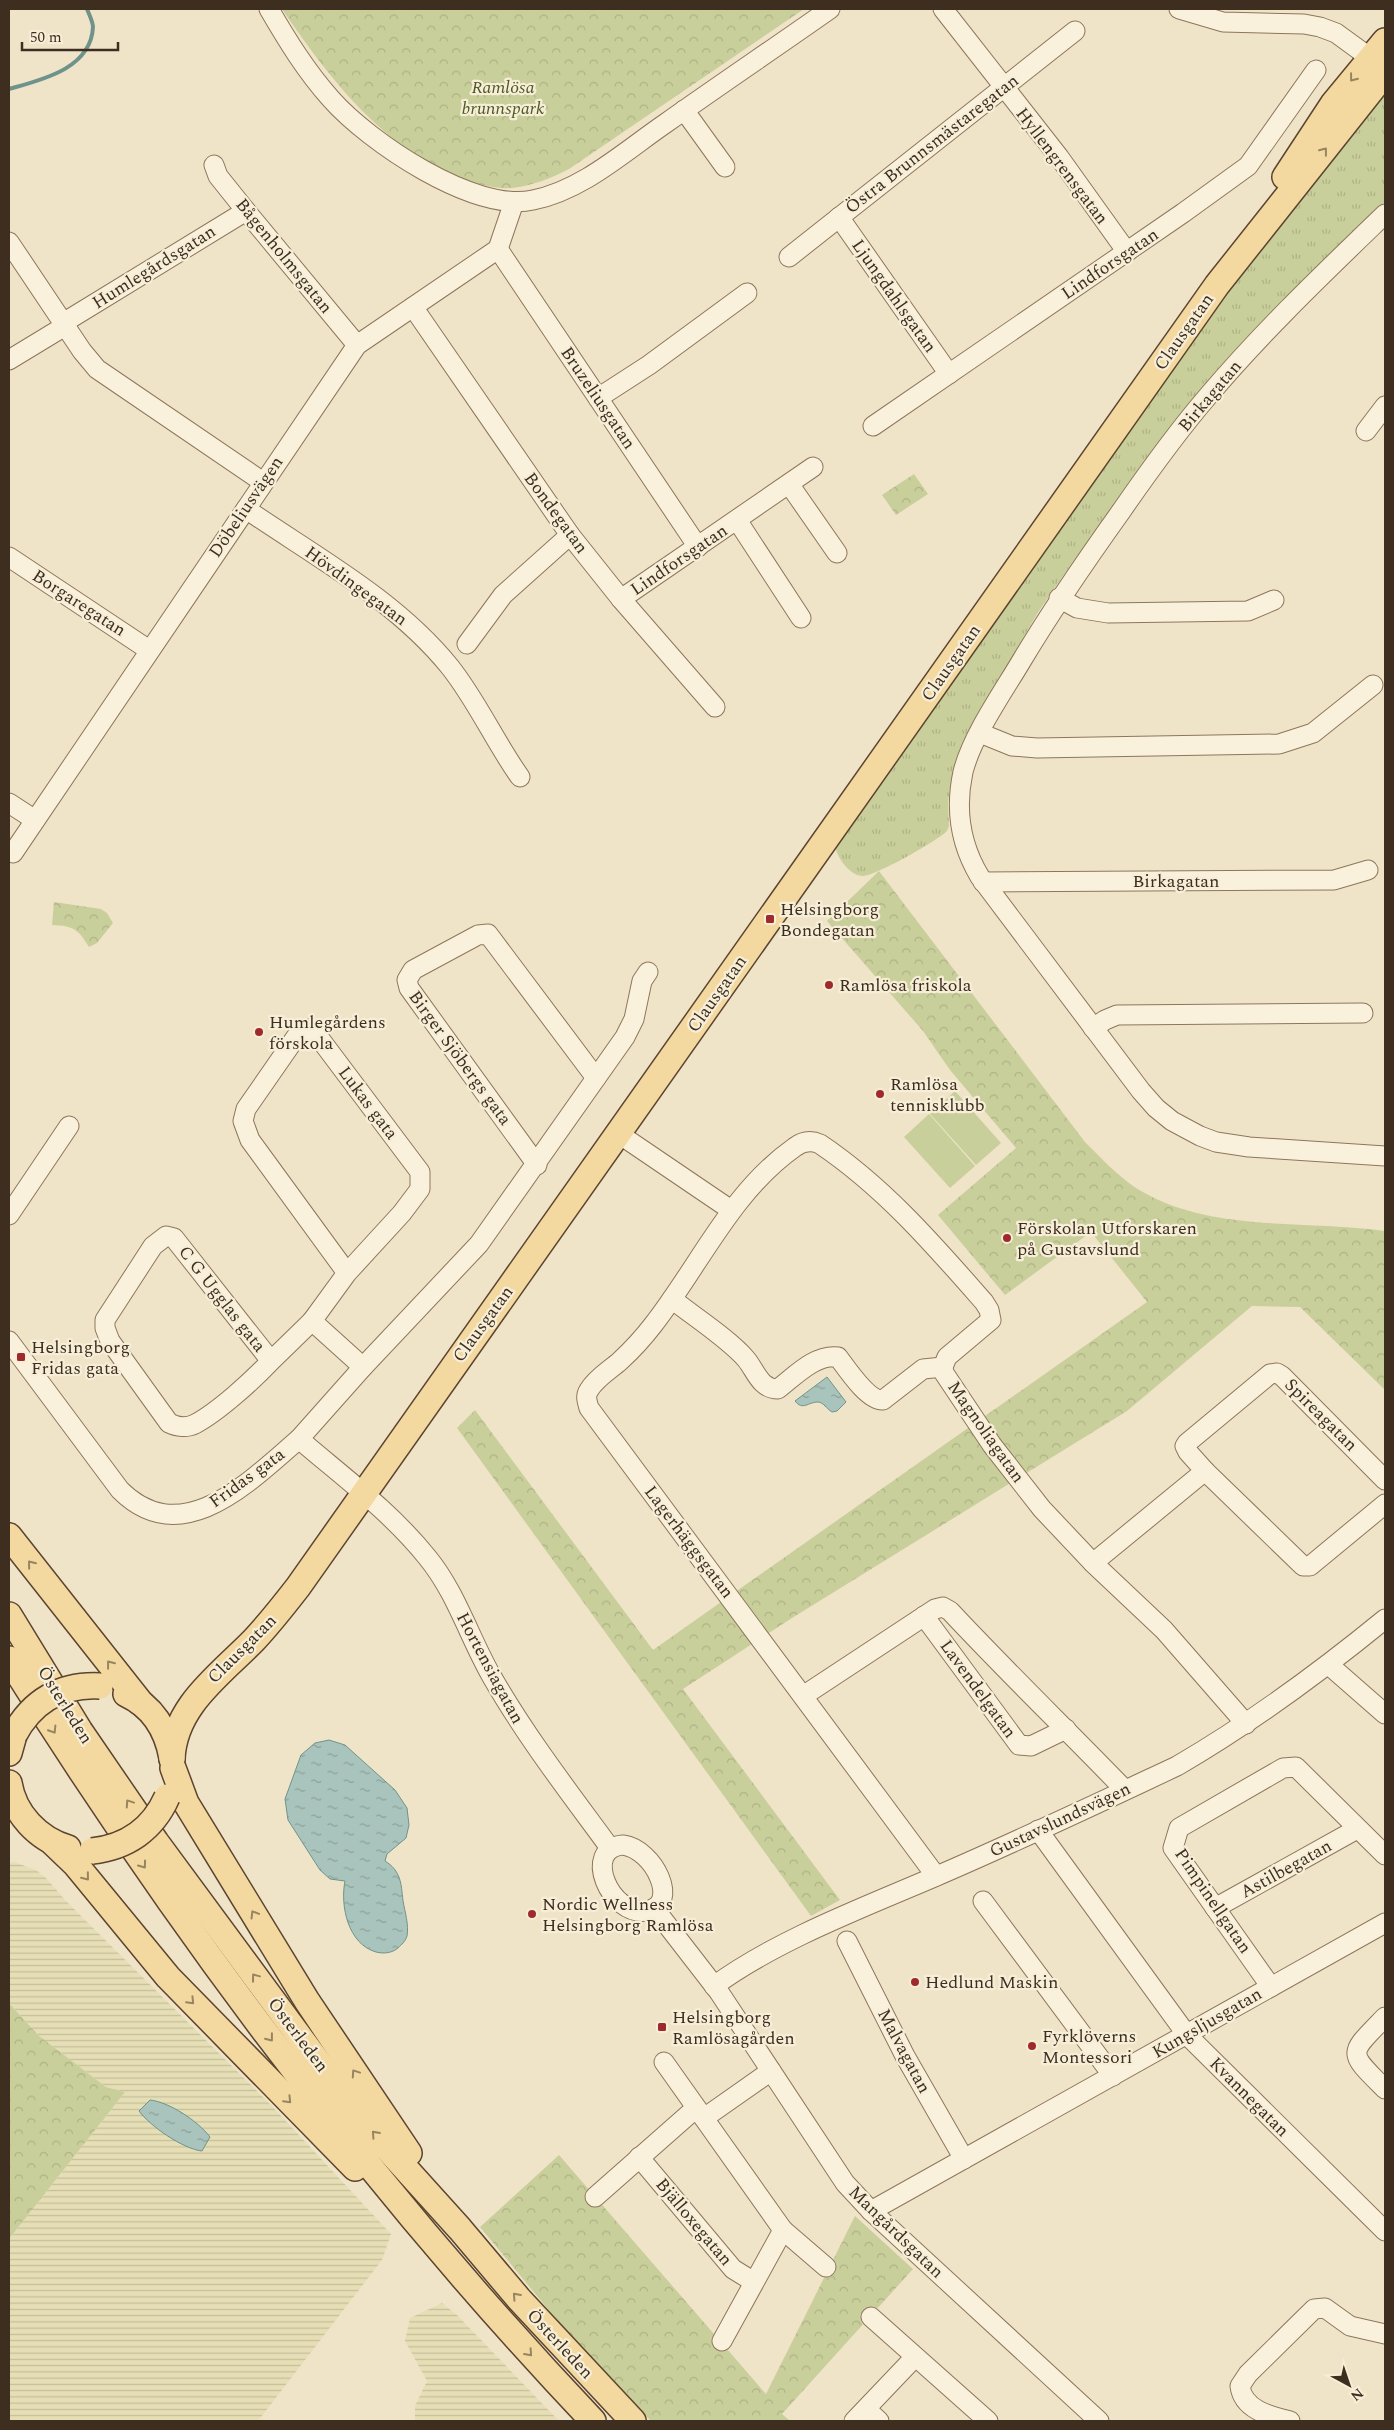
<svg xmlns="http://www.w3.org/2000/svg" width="1394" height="2430" viewBox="0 0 1394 2430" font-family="Spectral,serif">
  <defs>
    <pattern id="farmland-rules" width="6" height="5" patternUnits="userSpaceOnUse" patternTransform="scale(1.25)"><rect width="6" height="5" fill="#e6deb5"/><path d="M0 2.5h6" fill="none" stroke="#c6bf9b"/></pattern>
    <pattern id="grass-tufts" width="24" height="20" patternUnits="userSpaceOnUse" patternTransform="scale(1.25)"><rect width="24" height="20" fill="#c9cf9b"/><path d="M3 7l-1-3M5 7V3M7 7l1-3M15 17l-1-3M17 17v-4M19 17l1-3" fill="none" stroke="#aeb285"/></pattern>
    <pattern id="forest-crowns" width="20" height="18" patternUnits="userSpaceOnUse" patternTransform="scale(1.25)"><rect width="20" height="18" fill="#c9cf9b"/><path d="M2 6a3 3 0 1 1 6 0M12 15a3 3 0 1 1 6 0" fill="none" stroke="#aeb285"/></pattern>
    <pattern id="water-ripples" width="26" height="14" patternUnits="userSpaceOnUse" patternTransform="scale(1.25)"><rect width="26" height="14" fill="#a9c4bc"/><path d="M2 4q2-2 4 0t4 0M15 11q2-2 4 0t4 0" fill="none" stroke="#8ba098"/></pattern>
  </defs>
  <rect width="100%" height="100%" fill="#f0e4c8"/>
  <g fill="url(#farmland-rules)">
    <path d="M 14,1862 L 36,1870 L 46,1878 L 65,1900 L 271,2105 L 391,2234 L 382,2260 L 258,2421 L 9,2421 L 9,2239 L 125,2092 L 106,2087 L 38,2035 L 9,2003 L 9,1863 Z"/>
    <path d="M 442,2303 L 457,2315 L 559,2421 L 415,2421 L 415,2406 L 427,2381 L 405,2341 L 410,2318 Z"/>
  </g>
  <path fill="url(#grass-tufts)" d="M 1380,94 L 1385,94 L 1385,202 L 1282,305 L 1166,434 L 1060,580 L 1037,614 L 961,745 L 951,782 L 948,802 L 949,826 L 947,831 C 937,841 874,877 862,876 C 849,875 837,857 835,846 L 1210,310 Z"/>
  <g fill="url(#forest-crowns)">
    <path d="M 282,9 L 804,9 L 569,169 C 552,178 531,186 512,188 C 496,189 481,185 467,180 C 385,152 329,78 282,9 Z"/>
    <path d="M 914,474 L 928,494 L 896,515 L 882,495 Z"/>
    <path d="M 879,871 L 1085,1142 C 1101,1158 1117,1175 1136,1188 C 1210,1234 1303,1219 1385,1231 L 1385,1390 L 1300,1307 L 1252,1306 L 1127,1411 L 792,1618 L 683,1689 L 840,1900 L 811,1916 L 457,1428 L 475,1410 L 653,1650 L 1147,1302 L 1091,1232 L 1005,1295 L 938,1215 L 1016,1148 L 950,1070 L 923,1031 L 827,921 Z"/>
    <path d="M 54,902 L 101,909 L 107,913 L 113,923 L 97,943 L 89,947 C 78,929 74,926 52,925 Z"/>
    <path d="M 9,2003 L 38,2035 L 106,2087 L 125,2092 L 9,2239 Z"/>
    <path d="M 559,2155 L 766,2394 L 855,2216 L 913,2269 L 782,2414 L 790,2421 L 651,2421 L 585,2354 L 480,2227 Z"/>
  </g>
  <g fill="#c9cf9b">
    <path d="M 955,1091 L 1001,1143 L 976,1165 L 930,1114 Z"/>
    <path d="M 929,1114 L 975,1166 L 950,1188 L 904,1137 Z"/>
  </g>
  <g fill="url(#water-ripples)" stroke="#6f938a">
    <path d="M 827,1377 L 846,1402 L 837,1411 L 832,1412 C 827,1409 823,1402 818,1402 C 808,1402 803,1411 795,1401 Z"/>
    <path d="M 329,1740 L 345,1745 L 395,1790 L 407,1808 L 409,1825 L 406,1838 L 387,1854 L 385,1861 C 401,1871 401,1883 403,1901 C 405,1912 409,1925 407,1936 C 405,1942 402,1944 398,1948 C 392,1953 384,1954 376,1952 C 348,1944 340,1906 345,1881 L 330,1879 L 320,1870 L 288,1820 L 285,1799 L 301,1755 L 315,1743 Z"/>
    <path d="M 150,2100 C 169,2102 198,2121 210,2137 L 202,2151 C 183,2149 150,2126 139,2111 Z"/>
  </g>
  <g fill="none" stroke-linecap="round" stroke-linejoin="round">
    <path stroke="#6f938a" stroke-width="4" d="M 9,89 C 41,80 91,69 93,27 C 93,22 89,14 87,9"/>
    <defs>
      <g id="minor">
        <path d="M 269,9 C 287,40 306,71 331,99 C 369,142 474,213 533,200 C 583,190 625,151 666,123 C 721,84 776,47 830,9"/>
        <path d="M 943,9 L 1059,157 L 1127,252"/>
        <path d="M 1179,9 L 1223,22 L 1304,24 L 1320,27 L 1336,33 L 1380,65"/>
        <path d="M 684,110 L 725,167"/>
        <path d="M 214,165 L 218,176 L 246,211 L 357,345"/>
        <path d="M 1385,214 C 1324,273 1263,331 1208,396 C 1177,432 1149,471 1122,510 C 1087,559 1053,608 1022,660 C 1003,692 972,736 963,772 C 955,809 960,844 980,877 L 1141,1091 L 1156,1108 L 1172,1121 L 1200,1136 L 1216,1142 L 1249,1147 L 1385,1156"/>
        <path d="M 839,217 L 949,374"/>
        <path d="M 9,242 L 82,351 L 97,369 L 263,482"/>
        <path d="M 498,249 L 698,547"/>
        <path d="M 789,257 L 1075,31"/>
        <path d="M 413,307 L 570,535 L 621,599 L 715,707"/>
        <path d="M 63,323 L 246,211"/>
        <path d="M 9,360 L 65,326"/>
        <path d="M 598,398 L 649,365 L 747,293"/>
        <path d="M 873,426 L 1183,213 L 1248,166 L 1316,70"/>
        <path d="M 1366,431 L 1385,406"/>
        <path d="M 789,484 L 837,553"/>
        <path d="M 246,509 C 316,557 396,600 450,667 C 477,701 495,742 520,777"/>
        <path d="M 737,520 L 801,618"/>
        <path d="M 9,557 L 149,650"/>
        <path d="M 1059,598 L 1077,608 L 1108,613 L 1248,611 L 1274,600"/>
        <path d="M 621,599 L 813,467"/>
        <path d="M 467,644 L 503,595 L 570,535"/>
        <path d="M 980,733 L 1012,746 L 1037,748 L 1279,744 L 1313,733 L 1373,685"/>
        <path d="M 9,803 L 35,820"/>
        <path d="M 13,853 L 357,345 L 498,249 L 514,202"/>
        <path d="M 983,882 L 1334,880 L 1368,870"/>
        <path d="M 1093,1028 L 1105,1020 L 1117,1015 L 1363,1013"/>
        <path d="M 619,1134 L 731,1210"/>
        <path d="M 537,1165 L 409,988 L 407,980 L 413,970 L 478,935 L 488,934 L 596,1078"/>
        <path d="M 9,1215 L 69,1126"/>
        <path d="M 347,1273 L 250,1140 L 243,1121 L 246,1109 L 296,1037 L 307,1029 L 317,1035 L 420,1172 L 420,1189 L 402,1213 L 347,1273 L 312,1321 L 363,1367"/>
        <path d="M 672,1299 C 693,1316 729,1339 746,1359 C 756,1371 760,1389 778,1389 C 795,1376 815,1354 838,1357 C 847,1369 868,1401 883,1400 L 923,1369 L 943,1367"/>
        <path d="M 9,1341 L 120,1490 C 182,1552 250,1481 299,1439 C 342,1476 391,1512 427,1557 C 456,1592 469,1637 492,1677 C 527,1738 569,1792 610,1848"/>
        <path d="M 271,1361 C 253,1380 218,1412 195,1424 C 187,1428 177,1427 169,1423 L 110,1341 L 105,1328 L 105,1320 L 153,1246 L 166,1236 L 174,1238 L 271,1361 L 312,1321"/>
        <path d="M 299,1439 L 363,1367 L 479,1244 L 625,1037 L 634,1019 L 642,981 L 648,972"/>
        <path d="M 1205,1471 L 1303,1566 L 1310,1566 L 1385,1504"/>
        <path d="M 1093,1563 L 1205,1471 L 1188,1452 L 1185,1446 L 1187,1443 L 1270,1374 L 1277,1373 L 1282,1376 L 1385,1480"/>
        <path d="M 924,1616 L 1019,1745 L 1031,1746 L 1066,1729"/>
        <path d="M 1329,1665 L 1385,1714"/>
        <path d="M 803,1696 L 935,1609 L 943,1607 L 950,1611 C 1007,1672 1067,1730 1125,1790"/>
        <path d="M 1038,1830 L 1187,2035 L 1385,2231"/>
        <path d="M 623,1845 C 654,1849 681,1905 647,1911 C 610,1917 581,1848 623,1845 Z"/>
        <path d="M 936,1876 L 589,1408 C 587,1401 585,1396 589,1390 C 596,1378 610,1370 620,1361 C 632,1350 643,1338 653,1325 C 700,1265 731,1192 795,1147 C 803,1141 811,1140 820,1144 C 884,1187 934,1245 984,1302 L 989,1310 L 991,1320 L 947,1357 L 943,1367 L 944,1373 L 992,1445 L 1042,1509 L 1093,1563 L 1164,1630 L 1246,1724"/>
        <path d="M 983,1901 L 1113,2076"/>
        <path d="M 654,1908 L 719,1992 L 845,2183 L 871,2211 L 1099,2421"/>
        <path d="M 1215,1908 L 1357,1829"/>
        <path d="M 847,1941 L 905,2056 L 964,2159"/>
        <path d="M 714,1986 C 775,1941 862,1908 932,1878 C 1014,1843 1096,1804 1177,1766 C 1251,1723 1319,1673 1385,1619"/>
        <path d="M 1271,1987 L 1173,1848 L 1179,1828 L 1283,1768 L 1296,1767 L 1385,1855"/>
        <path d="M 1385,2017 C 1348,2055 1347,2051 1385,2089"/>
        <path d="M 664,2062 L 783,2230 L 722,2341"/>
        <path d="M 704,2118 L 771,2071"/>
        <path d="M 639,2157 L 733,2269 L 754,2282"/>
        <path d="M 595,2197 L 696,2108"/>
        <path d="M 871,2211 L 1385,1923"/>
        <path d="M 783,2230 L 826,2267"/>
        <path d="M 871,2317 L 988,2421"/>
        <path d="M 866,2409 L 879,2421"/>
        <path d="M 854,2421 L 915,2357"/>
        <path d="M 1290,2421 C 1270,2416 1243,2410 1240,2386 L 1248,2374 L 1314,2309 L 1325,2308 L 1350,2326 L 1385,2334"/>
      </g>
      <g id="major">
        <path d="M 1285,177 L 1333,104 L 1385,41"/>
        <path d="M 9,1536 L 140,1702"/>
        <path d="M 9,1615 L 80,1731 L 156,1842 L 358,2116 L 460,2229 L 519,2299 L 633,2421"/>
        <path d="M 9,1659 C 179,1930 373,2189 593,2421"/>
        <path d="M 126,1694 C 152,1706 167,1730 172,1758"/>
        <path d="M 9,1753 L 14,1735"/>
        <path d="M 172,1759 C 174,1706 220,1675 254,1640 C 270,1623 284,1605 298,1587 L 1217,285 L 1385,73"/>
        <path d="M 173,1768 L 186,1803 L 307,2001 L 409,2153"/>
        <path d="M 9,1783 C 14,1814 38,1839 68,1848"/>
        <path d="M 52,1842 L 76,1865 L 168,1977 L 355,2168"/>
      </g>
    </defs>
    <use href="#minor" stroke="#8d765c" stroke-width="21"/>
    <use href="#major" stroke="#5b4430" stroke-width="28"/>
    <use href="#minor" stroke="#faf1dc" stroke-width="19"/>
    <use href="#major" stroke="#f3d9a0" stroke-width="25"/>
    <defs>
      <g id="major-bridge">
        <path d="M 14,1735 C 32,1701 61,1684 100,1686"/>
        <path d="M 92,1851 C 127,1847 153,1829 167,1797"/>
      </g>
    </defs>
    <use href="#major-bridge" stroke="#5b4430" stroke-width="28" stroke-linecap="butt"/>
    <use href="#major-bridge" stroke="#f3d9a0" stroke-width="25"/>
  </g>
  <defs><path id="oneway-chevron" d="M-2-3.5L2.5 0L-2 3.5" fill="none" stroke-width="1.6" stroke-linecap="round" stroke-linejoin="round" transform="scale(1.25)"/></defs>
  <g stroke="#988460">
    <use href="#oneway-chevron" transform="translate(1353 78) rotate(128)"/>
    <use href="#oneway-chevron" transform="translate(1324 151) rotate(-52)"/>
    <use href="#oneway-chevron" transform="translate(31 1564) rotate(-129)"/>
    <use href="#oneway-chevron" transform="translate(110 1664) rotate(-128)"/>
    <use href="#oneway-chevron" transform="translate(53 1730) rotate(58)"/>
    <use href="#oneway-chevron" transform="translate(129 1803) rotate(-124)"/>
    <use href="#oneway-chevron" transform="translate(143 1865) rotate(54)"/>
    <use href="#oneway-chevron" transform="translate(86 1877) rotate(51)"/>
    <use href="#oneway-chevron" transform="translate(254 1914) rotate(-121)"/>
    <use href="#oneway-chevron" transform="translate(255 1977) rotate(-127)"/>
    <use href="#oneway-chevron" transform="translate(191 2001) rotate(46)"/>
    <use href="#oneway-chevron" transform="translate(270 2038) rotate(52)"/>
    <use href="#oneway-chevron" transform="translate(355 2073) rotate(-124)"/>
    <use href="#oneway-chevron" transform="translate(288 2100) rotate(46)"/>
    <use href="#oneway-chevron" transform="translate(375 2134) rotate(-132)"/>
    <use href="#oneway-chevron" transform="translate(516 2296) rotate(-132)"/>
    <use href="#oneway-chevron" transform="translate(529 2353) rotate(48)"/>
  </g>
  <g fill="#9e2a2b" stroke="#f7eed8" stroke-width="2">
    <rect x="765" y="914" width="10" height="10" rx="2.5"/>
    <circle cx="829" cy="985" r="5"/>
    <circle cx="259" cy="1032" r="5"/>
    <circle cx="880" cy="1094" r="5"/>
    <circle cx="1007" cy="1238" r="5"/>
    <rect x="16" y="1352" width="10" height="10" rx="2.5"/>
    <circle cx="532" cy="1914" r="5"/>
    <circle cx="915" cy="1982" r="5"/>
    <rect x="657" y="2022" width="10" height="10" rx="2.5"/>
    <circle cx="1032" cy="2046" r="5"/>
  </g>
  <g text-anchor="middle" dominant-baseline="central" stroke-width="4.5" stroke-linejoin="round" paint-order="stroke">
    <g font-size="18" font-style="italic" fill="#4d5a26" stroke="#f7eed8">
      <text x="503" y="87">Ramlösa<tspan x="503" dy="21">brunnspark</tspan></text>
    </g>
    <g font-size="18" fill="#3d2e20" stroke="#f7eed8">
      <text transform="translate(932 144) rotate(-38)">Östra Brunnsmästaregatan</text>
      <text transform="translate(1062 166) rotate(53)">Hyllengrensgatan</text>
      <text transform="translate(284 256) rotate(51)">Bågenholmsgatan</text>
      <text transform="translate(1110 264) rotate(-34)">Lindforsgatan</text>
      <text transform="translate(154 267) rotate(-32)">Humlegårdsgatan</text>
      <text transform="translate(894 296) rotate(55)">Ljungdahlsgatan</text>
      <text transform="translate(1184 332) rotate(-55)">Clausgatan</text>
      <text transform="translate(1210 396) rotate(-50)">Birkagatan</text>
      <text transform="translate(598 398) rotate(56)">Bruzeliusgatan</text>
      <text transform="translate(246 507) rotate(-56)">Döbeliusvägen</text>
      <text transform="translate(556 513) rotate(54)">Bondegatan</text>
      <text transform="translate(679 560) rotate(-34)">Lindforsgatan</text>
      <text transform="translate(356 586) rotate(36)">Hövdingegatan</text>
      <text transform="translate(79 603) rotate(33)">Borgaregatan</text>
      <text transform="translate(951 663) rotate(-55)">Clausgatan</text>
      <text x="1176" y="881">Birkagatan</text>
      <text transform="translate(717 994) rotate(-55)">Clausgatan</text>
      <text transform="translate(460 1058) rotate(54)">Birger Sjöbergs gata</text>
      <text transform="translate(368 1103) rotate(53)">Lukas gata</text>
      <text transform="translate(222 1299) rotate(52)">C G Ugglas gata</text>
      <text transform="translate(483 1324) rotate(-54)">Clausgatan</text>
      <text transform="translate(1321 1415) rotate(45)">Spireagatan</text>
      <text transform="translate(986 1432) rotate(55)">Magnoliagatan</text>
      <text transform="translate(247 1478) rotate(-36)">Fridas gata</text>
      <text transform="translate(689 1542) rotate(53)">Lagerhäggsgatan</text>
      <text transform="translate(242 1649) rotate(-45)">Clausgatan</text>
      <text transform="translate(490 1668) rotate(62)">Hortensiagatan</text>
      <text transform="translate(978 1689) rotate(54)">Lavendelgatan</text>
      <text transform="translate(65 1705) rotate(58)">Österleden</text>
      <text transform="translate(1060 1820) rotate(-25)">Gustavslundsvägen</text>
      <text transform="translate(1286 1869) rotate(-29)">Astilbegatan</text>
      <text transform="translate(1213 1901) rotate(56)">Pimpinellgatan</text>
      <text transform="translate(1207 2023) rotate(-30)">Kungsljusgatan</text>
      <text transform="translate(298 2035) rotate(53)">Österleden</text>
      <text transform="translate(904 2051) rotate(62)">Malvagatan</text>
      <text transform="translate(1249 2097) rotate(45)">Kvannegatan</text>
      <text transform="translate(694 2222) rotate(50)">Bjälloxegatan</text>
      <text transform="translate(896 2232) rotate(44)">Mangårdsgatan</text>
      <text transform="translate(560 2344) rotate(47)">Österleden</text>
    </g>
    <g font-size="18" fill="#3d2e20" stroke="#f7eed8" text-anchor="start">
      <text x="780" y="909">Helsingborg<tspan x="780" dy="21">Bondegatan</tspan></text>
      <text x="839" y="985">Ramlösa friskola</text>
      <text x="269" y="1022">Humlegårdens<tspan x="269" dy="21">förskola</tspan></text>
      <text x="890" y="1084">Ramlösa<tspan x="890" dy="21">tennisklubb</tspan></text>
      <text x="1017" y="1228">Förskolan Utforskaren<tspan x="1017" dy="21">på Gustavslund</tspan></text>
      <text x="31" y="1347">Helsingborg<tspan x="31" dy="21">Fridas gata</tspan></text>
      <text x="542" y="1904">Nordic Wellness<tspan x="542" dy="21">Helsingborg Ramlösa</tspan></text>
      <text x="925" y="1982">Hedlund Maskin</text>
      <text x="672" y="2017">Helsingborg<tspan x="672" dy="21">Ramlösagården</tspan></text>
      <text x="1042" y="2036">Fyrklöverns<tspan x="1042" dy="21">Montessori</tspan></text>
    </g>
  </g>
  <rect width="1394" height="2430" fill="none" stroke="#3d2e20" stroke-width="20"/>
  <g transform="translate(1349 2385) rotate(140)" stroke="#f7eed8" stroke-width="4" paint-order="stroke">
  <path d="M0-4L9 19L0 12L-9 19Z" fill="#3d2e20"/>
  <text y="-8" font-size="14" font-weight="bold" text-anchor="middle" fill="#3d2e20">N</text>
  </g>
  <path d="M22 42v8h96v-8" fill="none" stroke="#3d2e20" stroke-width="2.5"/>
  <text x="30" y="42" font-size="15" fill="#3d2e20" stroke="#f7eed8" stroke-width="4" paint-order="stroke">50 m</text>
</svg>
